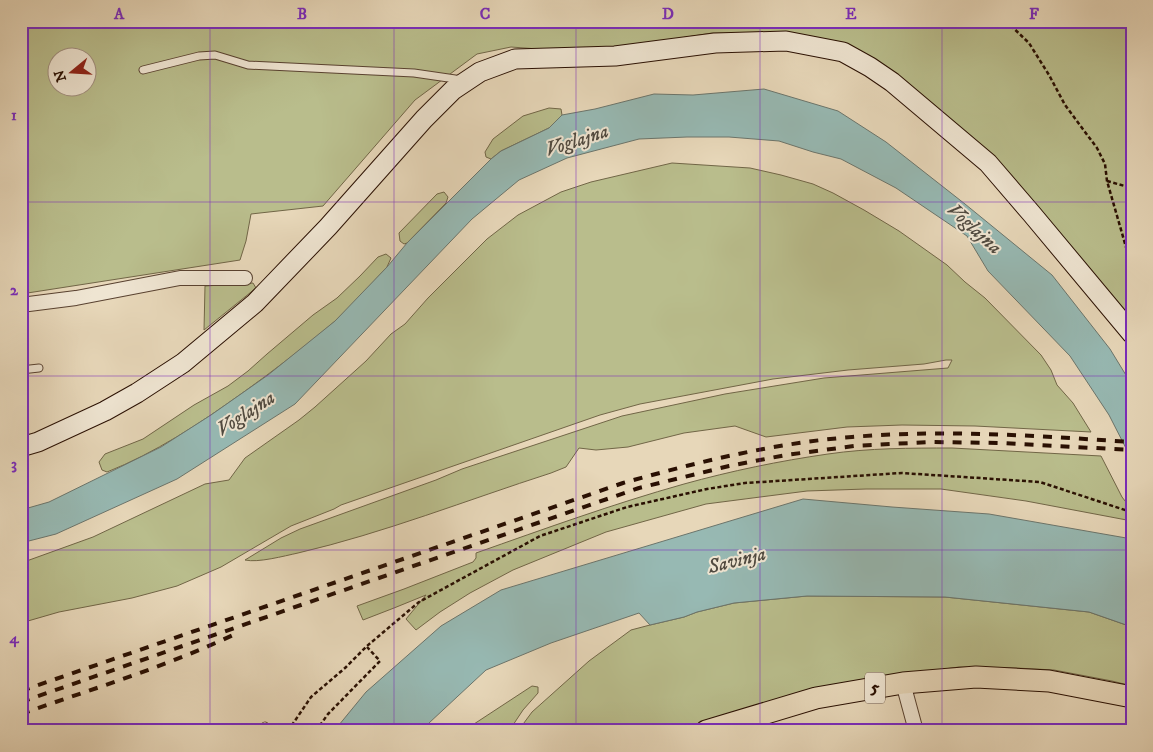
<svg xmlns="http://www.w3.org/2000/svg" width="1153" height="752" viewBox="0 0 1153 752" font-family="'IM FELL DW Pica',serif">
  <rect width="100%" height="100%" fill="#e7d7b9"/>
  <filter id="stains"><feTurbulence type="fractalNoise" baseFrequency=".004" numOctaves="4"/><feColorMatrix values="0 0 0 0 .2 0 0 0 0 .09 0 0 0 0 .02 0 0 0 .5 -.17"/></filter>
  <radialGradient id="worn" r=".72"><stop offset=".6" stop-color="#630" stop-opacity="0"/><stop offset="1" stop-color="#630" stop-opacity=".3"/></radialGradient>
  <g fill="#b9bd8c" stroke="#716647" fill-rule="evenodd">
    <path d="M 21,21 L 1132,21 L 1132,319 L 1126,315 L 1011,175 L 971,138 L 931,102 L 889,71 L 789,33 L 712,33 L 611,49 L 580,52 L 511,47 L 477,54 L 415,100 L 323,206 L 251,214 L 246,241 L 240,260 L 21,294 ZM 58,58 L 88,58 L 88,88 L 58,88 Z"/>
    <path d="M 549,108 L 561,109 L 562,115 L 549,128 L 501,151 L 491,159 L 486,157 L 485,152 L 493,139 L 523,116 Z"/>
    <path d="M 672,163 L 750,168 L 781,175 L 813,184 L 833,193 L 864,210 L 899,231 L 947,265 L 965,282 L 985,298 L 1041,355 L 1051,370 L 1057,385 L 1073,403 L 1091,432 L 975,426 L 902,425 L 847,427 L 766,437 L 735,426 L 684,433 L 628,447 L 596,450 L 579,448 L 566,467 L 551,473 C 467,500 384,533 298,553 C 284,556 258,563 245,560 L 281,538 L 300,529 L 436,480 L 462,469 L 622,416 L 725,394 L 824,378 L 948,368 L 952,360 L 946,360 L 924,364 L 848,370 L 773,379 L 640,404 L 600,415 L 341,505 L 334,509 L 291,526 L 221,567 L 177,586 L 132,598 L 59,612 L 21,623 L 21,563 L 93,537 L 205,484 L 229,480 L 245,458 L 299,420 L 315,407 L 366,361 L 391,334 L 405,324 L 428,298 L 487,239 L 518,215 L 561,192 L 591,182 Z"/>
    <path d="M 444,192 L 448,197 L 446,203 L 407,243 L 404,244 L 400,241 L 399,233 L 437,194 Z"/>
    <path d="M 386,254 L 391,258 L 387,267 C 370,285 353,305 334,322 C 305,347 273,371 241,394 C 199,424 155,453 107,472 L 102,470 L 99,462 L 105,454 L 143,439 L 194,405 L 228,386 L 248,371 L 267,354 L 313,315 L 337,298 L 360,276 L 378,257 Z"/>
    <path d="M 253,283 L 256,288 L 204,330 L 205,286 Z"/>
    <path d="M 952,448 L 1101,456 L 1122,497 L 1132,510 L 1132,521 L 1026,501 L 941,489 L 866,489 L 807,491 L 706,504 L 606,532 L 513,570 L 470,593 L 440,612 L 416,630 L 406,619 L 426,595 L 394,608 L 363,620 L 357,606 L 404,589 L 473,562 L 476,558 L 476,553 C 544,529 613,504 684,484 C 731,471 779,461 828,454 C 869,448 911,448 952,448 Z"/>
    <path d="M 807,596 L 945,597 L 1089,612 L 1132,627 L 1132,686 L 1112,681 L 1054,670 L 1016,668 L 959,667 L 871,679 L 817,692 L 672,731 L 518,731 L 532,712 L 589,661 L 631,630 L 650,625 L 684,617 L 697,612 L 734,603 Z"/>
    <path d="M 532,686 L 538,687 L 538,693 L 523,710 L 509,731 L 467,731 L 474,724 Z"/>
  </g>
  <g fill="#97b9b3" stroke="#6b756c">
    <path d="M 764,89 L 838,111 L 886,142 L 965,204 L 1052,275 L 1110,349 L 1132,385 L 1132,460 L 1109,415 L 1070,356 L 988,271 L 967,236 L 896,188 L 841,159 L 813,152 L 779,141 L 729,137 L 687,137 L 639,139 L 567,158 L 519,180 L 472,219 L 295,404 L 177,479 L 56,534 L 21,543 L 21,510 L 49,502 L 161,447 L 211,415 L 268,375 L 335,321 L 387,267 L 407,243 L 491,159 L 501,151 L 549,128 L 562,115 L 595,109 L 654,94 L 693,95 Z"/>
    <path d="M 803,499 L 892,507 L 989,514 L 1132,539 L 1132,627 L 1089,612 L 945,597 L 807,596 L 734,603 L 697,612 L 684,617 L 650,625 L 639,613 L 551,643 L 486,670 L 429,723 L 423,731 L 334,731 L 366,692 L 441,626 L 501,590 Z"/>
  </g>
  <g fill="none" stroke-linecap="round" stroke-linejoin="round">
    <defs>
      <g id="lane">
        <path d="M 143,70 L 199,56 L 215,55 L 248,65 L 414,73 L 462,80"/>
        <path d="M 21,370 L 39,368"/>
        <path d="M 262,731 L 265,726"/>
      </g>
      <g id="street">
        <path d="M 21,305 L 76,298 L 180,278 L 245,278"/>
        <path d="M 903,683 L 916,731"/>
      </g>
      <path id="secondary" d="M 21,447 L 38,442 L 105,411 L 137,393 L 183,363 L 255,303 L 328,227 L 424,119 L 453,90 L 480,72 L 515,59 L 615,56 L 715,43 L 786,41 L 843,52 L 870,67 L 892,82 L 988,163 L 1031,213 L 1132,334"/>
      <path id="primary" d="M 706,731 L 816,698 L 903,683 L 976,677 L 1049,681 L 1132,697"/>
    </defs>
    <use href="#lane" stroke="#584130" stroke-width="9"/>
    <use href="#street" stroke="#584130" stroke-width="16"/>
    <use href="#secondary" stroke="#290f02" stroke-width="21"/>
    <use href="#primary" stroke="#290f02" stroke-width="23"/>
    <g stroke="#290f02" stroke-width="2.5" stroke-dasharray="4 2.5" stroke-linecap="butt">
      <path d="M 1006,21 L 1029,43 L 1049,75 L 1065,105 L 1097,148 L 1105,164 L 1107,181 L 1132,268"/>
      <path d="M 1107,181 L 1132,188"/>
      <path d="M 288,731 L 311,697 L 345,668 L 367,646 L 419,602 L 540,536 L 627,507 L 707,489 L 745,483 L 902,473 L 1040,482 L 1128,511 L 1132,510"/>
      <path d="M 316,731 L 328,714 L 380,661 L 367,647"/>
    </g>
    <use href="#lane" stroke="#efe5d2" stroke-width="7"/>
    <use href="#street" stroke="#efe5d2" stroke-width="14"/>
    <use href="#secondary" stroke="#efe5d2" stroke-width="19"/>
    <use href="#primary" stroke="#e7d7b9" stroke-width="21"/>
    <g stroke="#290f02" stroke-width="4" stroke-dasharray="9 9" stroke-linecap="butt">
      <path d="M 21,691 L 623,483 C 698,462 774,443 852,437 C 946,429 1039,436 1132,442"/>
      <path d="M 21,702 L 578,509 L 639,488 L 729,466 L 786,455 L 854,446 L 929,442 L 1000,443 L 1132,450"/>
      <path d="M 21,714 C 92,689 165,667 233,635"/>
    </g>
  </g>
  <path fill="none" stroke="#7b2cbf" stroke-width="1" stroke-opacity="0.55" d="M 210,21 L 210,731M 394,21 L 394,731M 576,21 L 576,731M 760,21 L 760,731M 942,21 L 942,731M 21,202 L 1132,202M 21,376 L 1132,376M 21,550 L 1132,550"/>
  <g text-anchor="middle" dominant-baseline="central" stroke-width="4" stroke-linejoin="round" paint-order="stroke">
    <rect fill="#efe5d2" stroke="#644f40" stroke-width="1" x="865" y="672.5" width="20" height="31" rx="4"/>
    <g font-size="18" font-weight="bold" fill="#290f02">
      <text x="875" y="688">5</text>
    </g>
    <g font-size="20" font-style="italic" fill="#504a40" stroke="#efe5d2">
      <text transform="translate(577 141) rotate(-18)">Voglajna</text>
      <text transform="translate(974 229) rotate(42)">Voglajna</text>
      <text transform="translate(246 414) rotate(-33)">Voglajna</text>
      <text transform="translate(737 561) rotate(-14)">Savinja</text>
    </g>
  </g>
  <rect width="1153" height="752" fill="none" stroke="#e7d7b9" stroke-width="55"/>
  <g transform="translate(72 72) rotate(252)"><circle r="24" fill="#efe5d2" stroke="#a08f7f"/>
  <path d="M0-4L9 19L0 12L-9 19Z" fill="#8f2418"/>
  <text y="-8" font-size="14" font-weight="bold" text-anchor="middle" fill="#290f02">N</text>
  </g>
  <rect x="28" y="28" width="1098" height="696" fill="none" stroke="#7b2cbf" stroke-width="2"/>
  <g font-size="16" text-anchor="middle" font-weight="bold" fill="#7b2cbf">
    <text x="119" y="19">A</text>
    <text x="302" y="19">B</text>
    <text x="485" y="19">C</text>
    <text x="668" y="19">D</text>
    <text x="851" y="19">E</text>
    <text x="1034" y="19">F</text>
    <text x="14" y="120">1</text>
    <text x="14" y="295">2</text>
    <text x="14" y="469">3</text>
    <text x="14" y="643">4</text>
  </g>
  <rect width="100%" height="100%" filter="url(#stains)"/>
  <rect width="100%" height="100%" fill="url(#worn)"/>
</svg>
